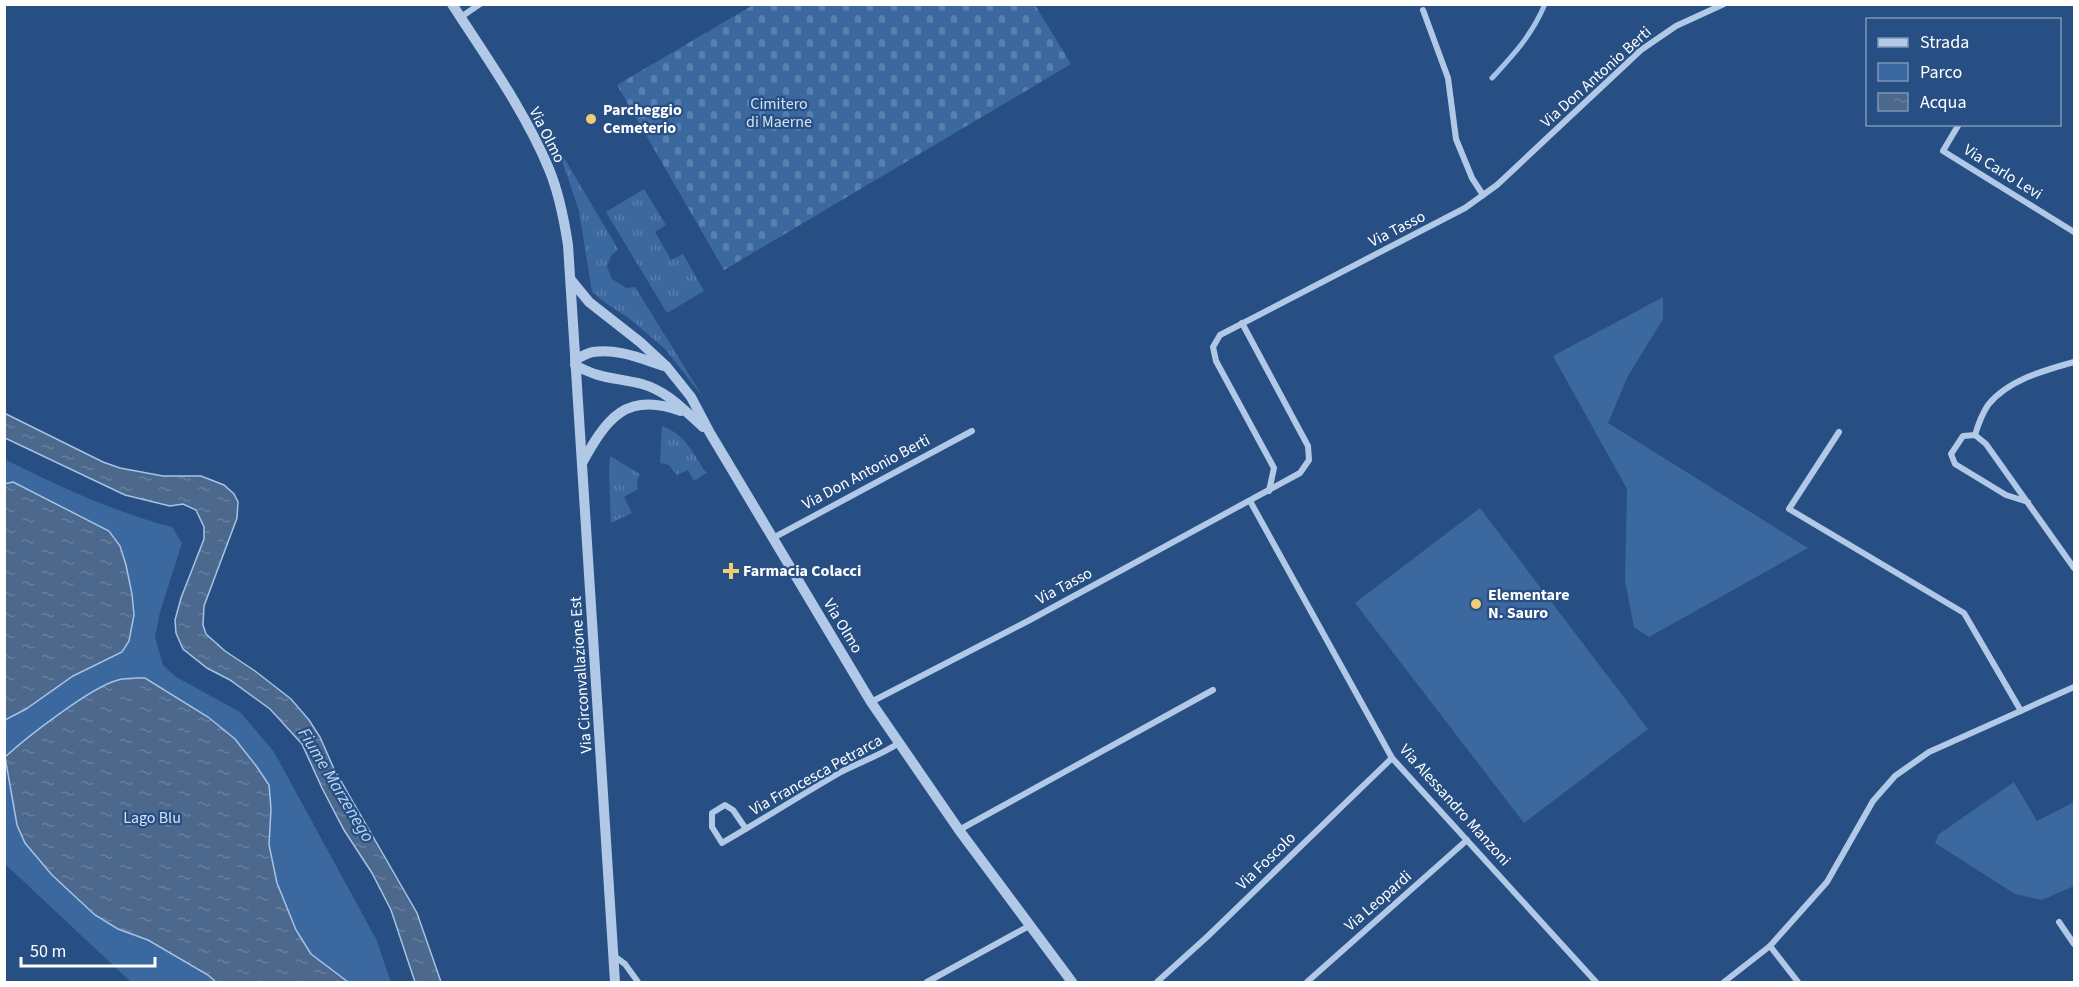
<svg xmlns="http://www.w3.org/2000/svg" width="2079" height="987" viewBox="0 0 2079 987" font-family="'Source Sans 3',sans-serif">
  <defs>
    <pattern id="grass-tufts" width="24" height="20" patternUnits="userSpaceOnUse" patternTransform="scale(1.5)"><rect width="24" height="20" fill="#3c68a0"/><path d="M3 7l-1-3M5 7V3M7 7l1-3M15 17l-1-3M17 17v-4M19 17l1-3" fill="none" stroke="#597fae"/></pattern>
    <pattern id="cemetery-stones" width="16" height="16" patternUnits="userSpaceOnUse" patternTransform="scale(1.5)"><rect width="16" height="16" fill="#3c68a0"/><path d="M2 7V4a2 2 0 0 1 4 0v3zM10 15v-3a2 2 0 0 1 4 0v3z" fill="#597fae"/></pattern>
    <pattern id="water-ripples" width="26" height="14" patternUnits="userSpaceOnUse" patternTransform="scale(1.5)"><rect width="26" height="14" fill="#4c688d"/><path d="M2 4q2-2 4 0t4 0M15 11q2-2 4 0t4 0" fill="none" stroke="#677f9e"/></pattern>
  </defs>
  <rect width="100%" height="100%" fill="#274f83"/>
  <g fill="url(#grass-tufts)">
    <path d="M 557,146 L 618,249 L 611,256 L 607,267 L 612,279 L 626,288 L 635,287 L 703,397 L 665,349 L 630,319 L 604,302 L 592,292 L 579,211 Z"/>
    <path d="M 644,189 L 666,225 L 655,232 L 671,260 L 683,254 L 704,291 L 667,313 L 606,212 Z"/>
    <path d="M 662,426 C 685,434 694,454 706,473 L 694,481 L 688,470 L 677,475 L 669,465 L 660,463 Z"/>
    <path d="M 610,456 L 640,474 L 637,482 L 638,489 L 624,497 L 632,513 L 611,523 L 609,471 Z"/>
  </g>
  <path fill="url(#cemetery-stones)" d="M 753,5 L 1035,5 L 1071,64 L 724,270 L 617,85 Z"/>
  <g fill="#3c68a0">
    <path d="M 1663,297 L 1663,319 L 1628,376 L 1608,423 L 1808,548 L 1649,637 L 1634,627 L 1625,581 L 1627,489 L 1553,356 Z"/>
    <path d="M 4,459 C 59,486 113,512 172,527 L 182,543 L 160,612 L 155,637 L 163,665 L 176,677 L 240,712 L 274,752 L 376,939 L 391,982 L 131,982 L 5,864 Z"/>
    <path d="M 1480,508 L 1648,729 L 1524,823 L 1355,603 Z"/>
    <path d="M 2014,782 L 2037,821 L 2074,802 L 2074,886 L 2042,900 L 2015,894 L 1935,843 L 1939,834 Z"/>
  </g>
  <g fill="url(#water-ripples)" stroke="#a5c3e7" stroke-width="1.5">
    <path d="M 4,413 L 103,462 L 120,468 L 163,476 L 201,476 L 224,485 L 234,494 L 238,502 L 237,518 L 204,606 L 203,625 L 206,634 L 225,651 L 255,671 L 291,699 L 309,720 L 320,737 L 334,769 L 417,913 L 441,982 L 415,982 L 391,910 L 372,873 L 344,830 L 322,788 L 302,744 L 270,709 L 230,680 L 207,668 L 183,649 L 176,633 L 175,620 L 181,598 L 204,539 L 204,527 L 196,510 L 183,504 L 170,506 L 125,495 L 5,438 Z"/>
    <path d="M 13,482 L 109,531 L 120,546 L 126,565 L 132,594 L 134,615 L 129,641 L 122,652 L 73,676 L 26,709 L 5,720 L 4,484 Z"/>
    <path d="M 137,678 L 145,678 L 208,717 L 235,739 L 257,767 L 269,785 L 271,809 L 269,845 L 277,883 L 296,930 L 311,954 L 348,982 L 216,982 L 208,975 L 148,940 L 118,929 L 95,915 L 52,875 L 25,843 L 17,825 L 5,757 C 27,737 91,687 118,680 C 124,678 131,679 137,678 Z"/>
  </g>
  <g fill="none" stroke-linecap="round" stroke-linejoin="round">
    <path stroke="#a5c3e7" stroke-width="5" d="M 1492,78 C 1514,54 1532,35 1545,4"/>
    <g stroke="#b1c9e7" stroke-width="6">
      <path d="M 1423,10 L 1448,78 L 1456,139 L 1472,178 L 1483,195"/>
      <path d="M 461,17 L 480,4"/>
      <path d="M 1959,124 L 1943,151 L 2074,232"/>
      <path d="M 1839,432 L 1789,509 L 1964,613 L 2021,711"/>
      <path d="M 1975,435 C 1978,425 1982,414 1988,405 C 2008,380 2045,370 2074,362"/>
      <path d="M 1269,491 L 1274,468 L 1216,361 L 1213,347 L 1220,335 L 1465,208 L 1497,185 L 1641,50 L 1676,26 L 1724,4"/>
      <path d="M 1250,501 L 1392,758 L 1596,982"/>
      <path d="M 2028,502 L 2006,495 L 1955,464 L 1951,454 L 1963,436 L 1975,435 L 1986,444 L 2074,568"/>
      <path d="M 773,538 L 972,431"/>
      <path d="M 871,702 L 1028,621 L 1300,473 L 1309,460 L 1308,446 L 1242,323"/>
      <path d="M 746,829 L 733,810 L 725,805 L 712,813 L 712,827 L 722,843 C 762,820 801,795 841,772 C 860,762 881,755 899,743"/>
      <path d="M 959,830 L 1213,690"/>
      <path d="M 2059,922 L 2074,944"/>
      <path d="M 1770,946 L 1798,982"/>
      <path d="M 614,956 L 625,964 L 638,982"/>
      <path d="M 927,982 L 1029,926"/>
      <path d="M 1157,982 L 1208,936 L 1392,758"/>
      <path d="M 1307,982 L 1467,840"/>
      <path d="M 1724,982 L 1770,946 L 1827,882 L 1873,801 L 1895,776 L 1929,752 L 2074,687"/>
    </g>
    <g stroke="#b1c9e7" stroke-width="10">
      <path d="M 452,4 C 486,57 525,111 549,169 C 559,193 564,219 568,245 L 615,982"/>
      <path d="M 571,280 L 589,302 L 640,342 L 667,367 L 691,397 L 710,433 L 871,702 L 959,830 L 1072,982"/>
      <path d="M 575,360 C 581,357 587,353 593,352 C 617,348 642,359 664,366"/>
      <path d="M 575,365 C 602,380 615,377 642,384 C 667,391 684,410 703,427"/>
      <path d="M 582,463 C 607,418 626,391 681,411"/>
    </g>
  </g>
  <g fill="#efcd77" stroke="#274f83" stroke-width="2">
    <circle cx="591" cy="119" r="6"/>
    <path d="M728 562h6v6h6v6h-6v6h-6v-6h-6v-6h6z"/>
    <circle cx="1476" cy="604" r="6"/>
  </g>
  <g text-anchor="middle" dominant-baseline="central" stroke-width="4.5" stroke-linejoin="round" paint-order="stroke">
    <g font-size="16" fill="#fff" stroke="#274f83">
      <text transform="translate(1596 77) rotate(-42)">Via Don Antonio Berti</text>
      <text transform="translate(547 135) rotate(63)">Via Olmo</text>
      <text transform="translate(2003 172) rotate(32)">Via Carlo Levi</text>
      <text transform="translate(1397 229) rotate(-27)">Via Tasso</text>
      <text transform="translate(866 472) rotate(-28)">Via Don Antonio Berti</text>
      <text transform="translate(1064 586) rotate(-28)">Via Tasso</text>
      <text transform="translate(843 626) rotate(59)">Via Olmo</text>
      <text transform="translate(581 675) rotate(-94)">Via Circonvallazione Est</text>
      <text transform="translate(816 775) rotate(-29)">Via Francesca Petrarca</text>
      <text transform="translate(1455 805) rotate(48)">Via Alessandro Manzoni</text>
      <text transform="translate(1266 861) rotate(-44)">Via Foscolo</text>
      <text transform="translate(1378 901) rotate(-41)">Via Leopardi</text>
    </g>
    <g font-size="16" fill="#d4e3f6" stroke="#274f83">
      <text x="779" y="104">Cimitero<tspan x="779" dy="18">di Maerne</tspan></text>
      <text x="152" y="818">Lago Blu</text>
    </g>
    <g font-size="16" font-weight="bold" fill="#fff" stroke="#274f83" text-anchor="start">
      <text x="603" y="110">Parcheggio<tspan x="603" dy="18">Cemeterio</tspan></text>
      <text x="743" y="571">Farmacia Colacci</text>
      <text x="1488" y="595">Elementare<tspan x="1488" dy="18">N. Sauro</tspan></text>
    </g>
    <g font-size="18" font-style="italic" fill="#bcd3ee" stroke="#274f83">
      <text transform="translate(336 785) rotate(59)">Fiume Marzenego</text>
    </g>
  </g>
  <rect width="2079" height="987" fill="none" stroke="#ffffff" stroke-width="12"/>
  <rect x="1866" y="18" width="195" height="108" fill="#274f83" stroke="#7d95b5" stroke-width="1.5"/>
  <rect x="1878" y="38" width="30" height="9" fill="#b1c9e7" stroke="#7d95b5" stroke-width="1.5"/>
  <text x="1920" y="48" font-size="18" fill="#ffffff">Strada</text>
  <rect x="1878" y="63" width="30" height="18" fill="#3c68a0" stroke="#7d95b5" stroke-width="1.5"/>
  <text x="1920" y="78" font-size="18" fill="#ffffff">Parco</text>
  <rect x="1878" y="93" width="30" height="18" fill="url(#water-ripples)" stroke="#7d95b5" stroke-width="1.5"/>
  <text x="1920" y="108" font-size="18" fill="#ffffff">Acqua</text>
  <path d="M21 957v9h134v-9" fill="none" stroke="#ffffff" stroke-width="3"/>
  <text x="30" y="957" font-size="18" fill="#ffffff" stroke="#274f83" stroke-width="4.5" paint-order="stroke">50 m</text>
</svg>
